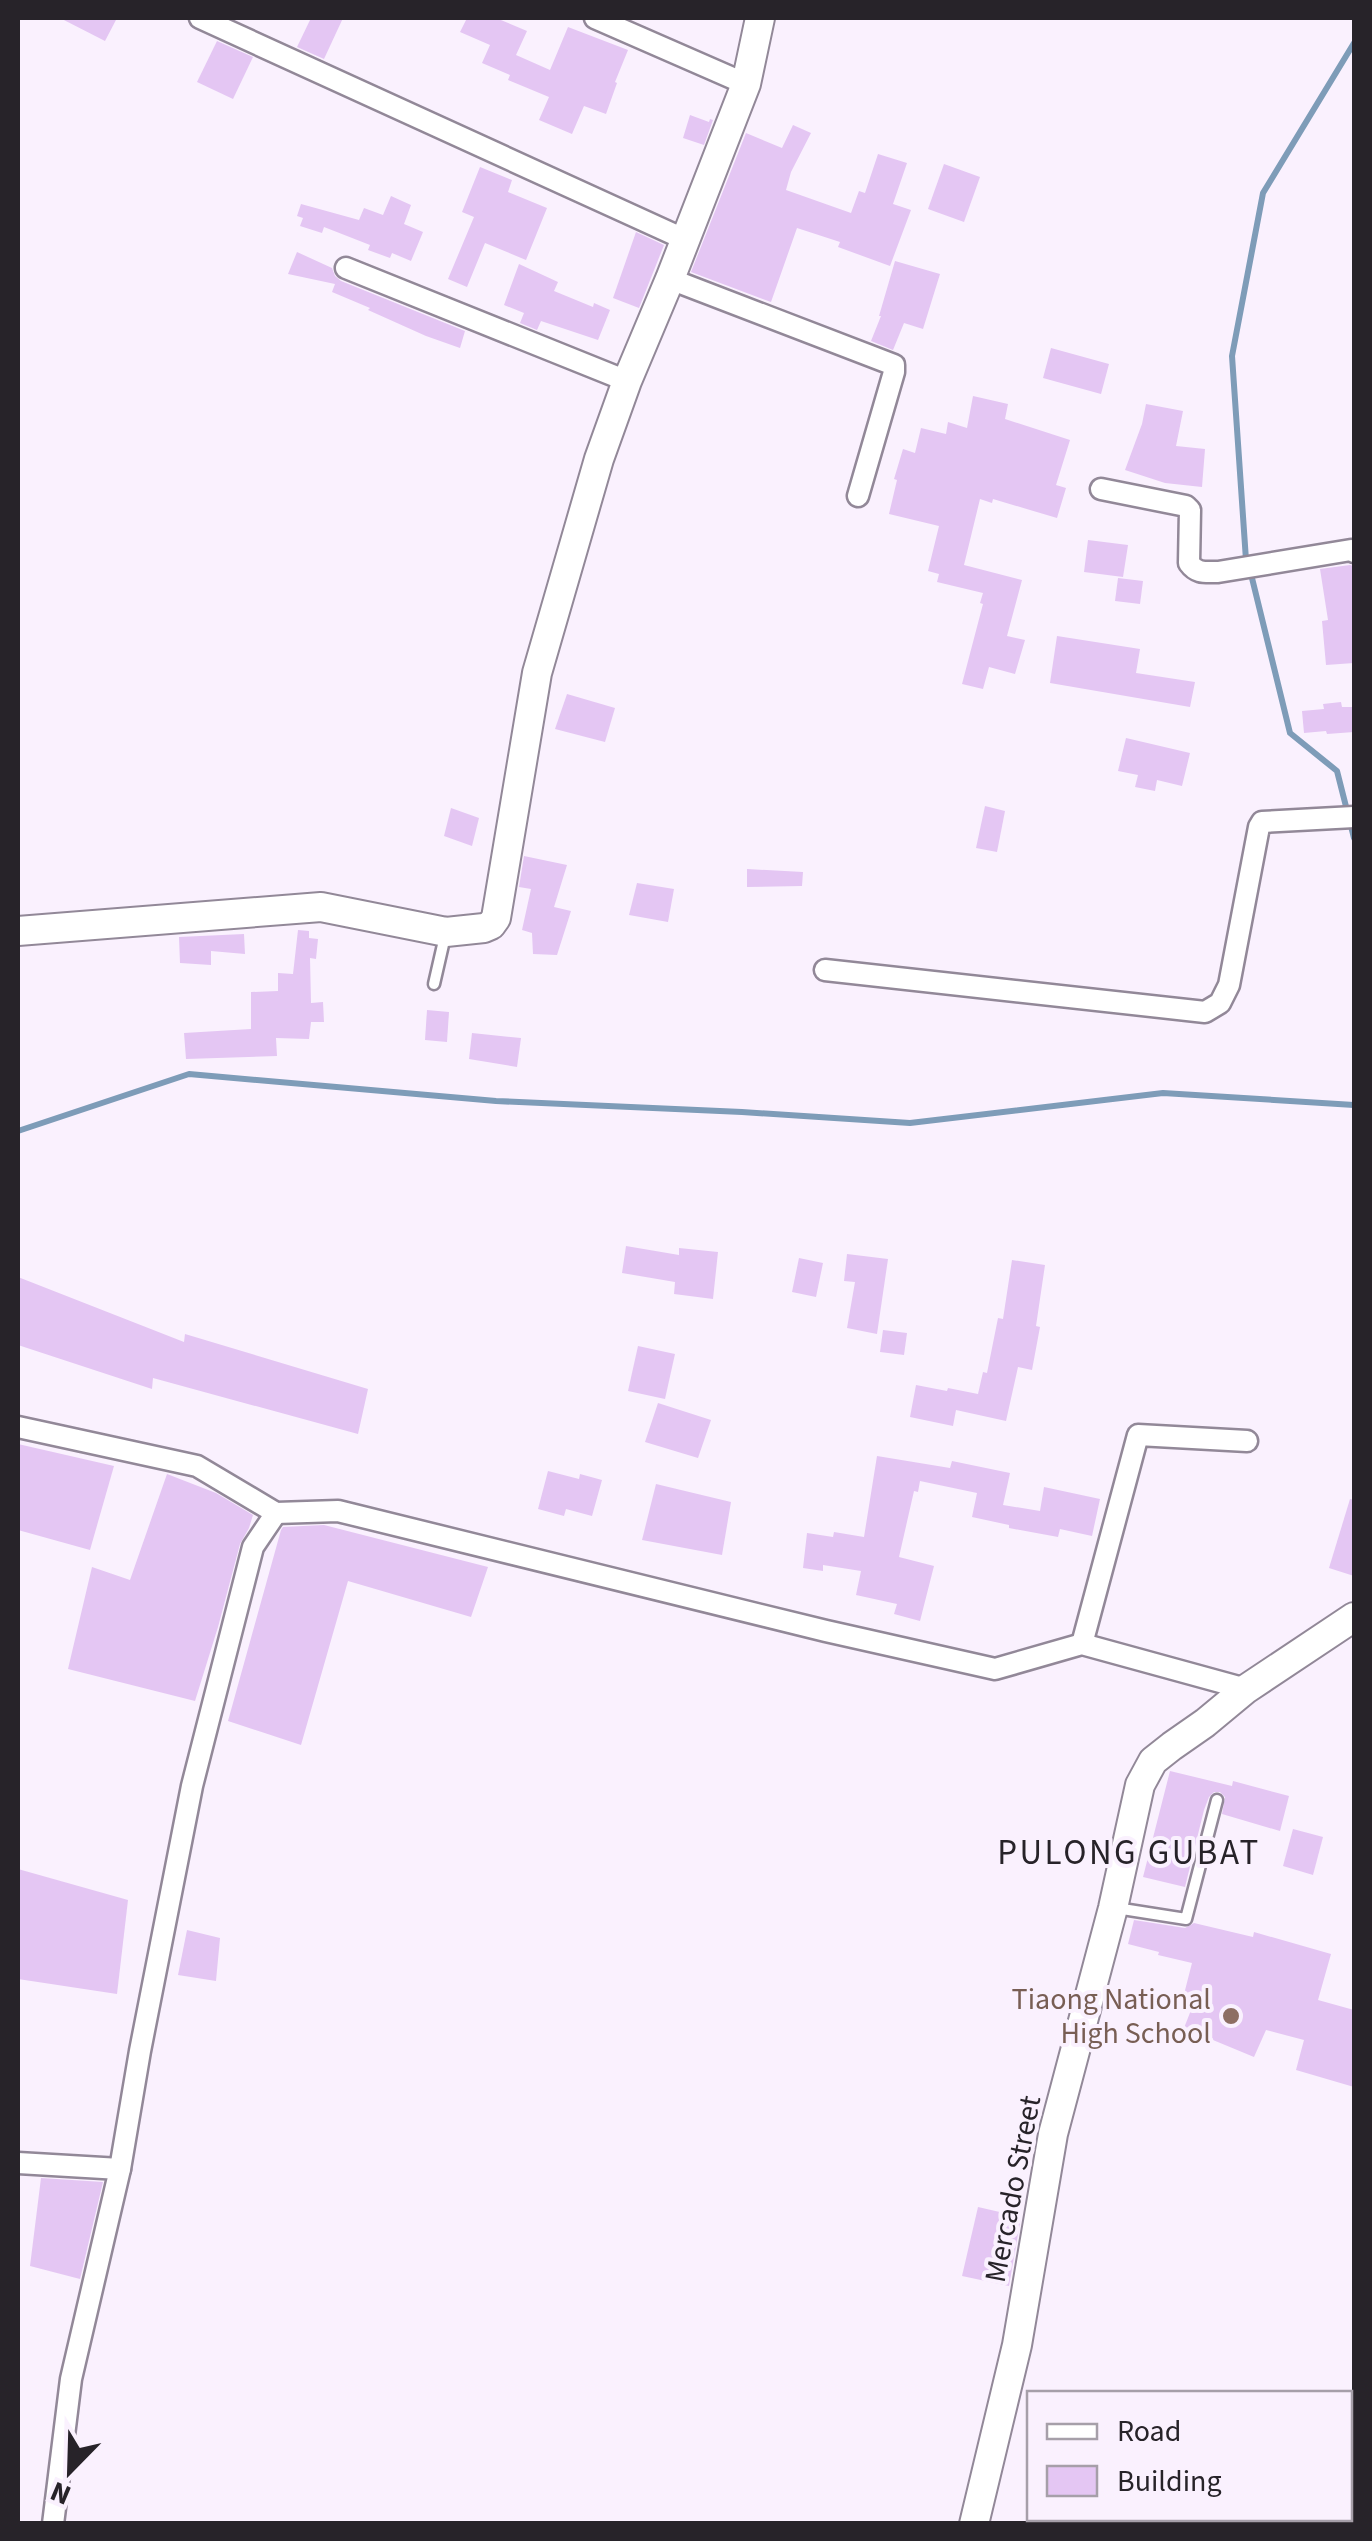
<svg xmlns="http://www.w3.org/2000/svg" width="1372" height="2541" viewBox="0 0 1372 2541" font-family="'Source Sans 3',sans-serif">
  <rect width="100%" height="100%" fill="#faf1fe"/>
  <g fill="none" stroke-linecap="round" stroke-linejoin="round">
    <g stroke="#7e9cb8" stroke-width="6">
      <path d="M 1246,560 L 1232,356 L 1263,193 L 1354,43"/>
      <path d="M 1251,574 L 1290,733 L 1337,771 L 1354,838"/>
      <path d="M 18,1131 L 189,1074 L 496,1101 L 742,1112 L 910,1123 L 1163,1093 L 1354,1105"/>
    </g>
  </g>
  <g fill="#e4c6f3">
    <path d="M 60,18 L 117,18 L 105,41 Z"/>
    <path d="M 311,18 L 343,18 L 324,59 L 297,47 Z"/>
    <path d="M 467,18 L 496,18 L 527,31 L 516,55 L 550,70 L 568,27 L 628,50 L 615,82 L 617,83 L 606,114 L 584,106 L 572,134 L 539,120 L 549,97 L 508,80 L 510,75 L 482,63 L 490,45 L 460,32 Z"/>
    <path d="M 217,41 L 253,57 L 233,99 L 197,82 Z"/>
    <path d="M 690,115 L 709,122 L 710,119 L 713,120 L 704,145 L 683,138 Z"/>
    <path d="M 793,125 L 811,133 L 791,172 L 786,190 L 851,213 L 859,191 L 865,193 L 878,154 L 907,163 L 893,204 L 911,210 L 890,266 L 838,247 L 840,242 L 797,228 L 771,302 L 691,272 L 746,133 L 782,148 Z"/>
    <path d="M 944,164 L 980,177 L 964,222 L 928,209 Z"/>
    <path d="M 480,167 L 512,180 L 508,192 L 547,208 L 526,260 L 485,243 L 467,287 L 448,279 L 474,217 L 462,212 Z"/>
    <path d="M 391,196 L 411,205 L 404,224 L 423,232 L 411,261 L 392,253 L 390,258 L 368,250 L 370,245 L 324,227 L 322,233 L 300,226 L 303,218 L 297,216 L 301,204 L 359,220 L 364,208 L 383,215 Z"/>
    <path d="M 636,232 L 664,245 L 639,308 L 613,298 Z"/>
    <path d="M 297,252 L 332,268 L 335,276 L 341,281 L 465,331 L 460,348 L 426,336 L 368,310 L 370,308 L 332,292 L 335,284 L 288,274 Z"/>
    <path d="M 895,261 L 940,274 L 923,329 L 904,323 L 893,350 L 871,341 L 881,316 L 879,316 Z"/>
    <path d="M 519,264 L 558,282 L 554,291 L 593,307 L 594,303 L 610,310 L 598,340 L 541,321 L 537,330 L 520,323 L 524,313 L 504,305 Z"/>
    <path d="M 1051,348 L 1109,364 L 1101,394 L 1043,378 Z"/>
    <path d="M 973,396 L 1008,404 L 1005,419 L 1070,440 L 1056,485 L 1066,488 L 1057,518 L 993,499 L 992,503 L 980,499 L 964,565 L 1022,580 L 1007,636 L 1025,640 L 1015,674 L 989,667 L 983,689 L 962,684 L 983,604 L 980,603 L 983,593 L 937,582 L 939,574 L 928,571 L 939,526 L 889,514 L 897,480 L 894,479 L 903,449 L 915,453 L 921,428 L 946,434 L 948,422 L 967,428 Z"/>
    <path d="M 1146,404 L 1183,411 L 1176,446 L 1205,449 L 1202,487 L 1165,483 L 1125,470 L 1142,424 Z"/>
    <path d="M 1088,540 L 1128,545 L 1123,577 L 1084,572 Z"/>
    <path d="M 1350,565 L 1354,566 L 1354,663 L 1326,665 L 1322,621 L 1328,620 L 1320,569 Z"/>
    <path d="M 1118,578 L 1143,581 L 1140,604 L 1115,601 Z"/>
    <path d="M 1057,636 L 1140,649 L 1136,673 L 1195,682 L 1190,707 L 1050,683 Z"/>
    <path d="M 567,694 L 615,708 L 605,742 L 555,729 Z"/>
    <path d="M 1341,702 L 1342,707 L 1354,707 L 1354,732 L 1327,734 L 1326,731 L 1304,733 L 1302,711 L 1324,709 L 1323,704 Z"/>
    <path d="M 1126,738 L 1190,753 L 1182,786 L 1157,780 L 1155,791 L 1135,787 L 1138,775 L 1118,771 Z"/>
    <path d="M 985,806 L 1005,811 L 997,852 L 976,848 Z"/>
    <path d="M 451,808 L 479,818 L 472,846 L 444,836 Z"/>
    <path d="M 524,856 L 567,865 L 554,907 L 571,911 L 557,955 L 533,954 L 532,933 L 522,930 L 531,889 L 519,887 Z"/>
    <path d="M 747,869 L 803,872 L 802,886 L 747,887 Z"/>
    <path d="M 637,883 L 674,889 L 668,922 L 629,915 Z"/>
    <path d="M 298,930 L 309,931 L 309,938 L 318,939 L 316,959 L 310,958 L 311,1003 L 323,1002 L 324,1022 L 311,1022 L 309,1039 L 276,1038 L 277,1056 L 186,1059 L 184,1033 L 251,1029 L 251,992 L 278,991 L 278,973 L 293,974 Z"/>
    <path d="M 244,934 L 245,954 L 211,951 L 211,965 L 180,963 L 179,937 Z"/>
    <path d="M 427,1010 L 449,1012 L 447,1042 L 425,1040 Z"/>
    <path d="M 472,1033 L 521,1038 L 517,1067 L 469,1059 Z"/>
    <path d="M 626,1246 L 679,1255 L 679,1248 L 718,1252 L 713,1299 L 674,1294 L 675,1282 L 622,1273 Z"/>
    <path d="M 847,1254 L 888,1259 L 877,1334 L 847,1328 L 855,1282 L 844,1281 Z"/>
    <path d="M 799,1258 L 823,1263 L 816,1297 L 792,1292 Z"/>
    <path d="M 1012,1260 L 1045,1265 L 1036,1326 L 1040,1327 L 1032,1370 L 1018,1367 L 1006,1421 L 956,1410 L 953,1426 L 910,1417 L 916,1385 L 947,1391 L 948,1388 L 978,1394 L 983,1372 L 987,1373 L 998,1318 L 1003,1319 Z"/>
    <path d="M 18,1277 L 184,1342 L 185,1334 L 368,1389 L 358,1434 L 153,1378 L 152,1389 L 18,1345 Z"/>
    <path d="M 883,1330 L 907,1333 L 904,1355 L 880,1352 Z"/>
    <path d="M 638,1346 L 675,1354 L 665,1399 L 628,1391 Z"/>
    <path d="M 658,1403 L 711,1420 L 698,1458 L 645,1442 Z"/>
    <path d="M 18,1444 L 114,1466 L 90,1550 L 18,1530 Z"/>
    <path d="M 877,1456 L 950,1468 L 952,1461 L 1010,1473 L 1003,1505 L 1040,1511 L 1044,1487 L 1100,1499 L 1092,1536 L 1060,1529 L 1058,1537 L 1009,1528 L 1009,1525 L 972,1517 L 977,1493 L 920,1481 L 918,1492 L 914,1491 L 899,1557 L 934,1566 L 920,1621 L 894,1614 L 897,1604 L 856,1595 L 861,1571 L 823,1565 L 823,1571 L 803,1568 L 807,1533 L 833,1537 L 834,1532 L 864,1537 Z"/>
    <path d="M 548,1471 L 579,1479 L 580,1474 L 602,1480 L 592,1516 L 566,1509 L 564,1516 L 538,1509 Z"/>
    <path d="M 167,1474 L 216,1493 L 253,1515 L 249,1528 L 240,1544 L 218,1627 L 195,1701 L 68,1669 L 92,1567 L 130,1580 Z"/>
    <path d="M 656,1484 L 731,1502 L 722,1555 L 642,1540 Z"/>
    <path d="M 1350,1499 L 1354,1500 L 1354,1576 L 1329,1568 Z"/>
    <path d="M 324,1525 L 488,1567 L 471,1617 L 348,1581 L 301,1745 L 228,1721 L 281,1530 L 283,1527 Z"/>
    <path d="M 1170,1771 L 1232,1786 L 1233,1781 L 1289,1796 L 1280,1831 L 1222,1814 L 1225,1797 L 1220,1792 L 1214,1792 L 1209,1797 L 1204,1810 L 1185,1887 L 1143,1877 Z"/>
    <path d="M 1293,1829 L 1323,1837 L 1313,1875 L 1283,1866 Z"/>
    <path d="M 18,1869 L 128,1900 L 117,1994 L 18,1979 Z"/>
    <path d="M 1134,1920 L 1185,1928 L 1194,1923 L 1253,1937 L 1254,1932 L 1331,1954 L 1318,2000 L 1354,2010 L 1354,2087 L 1296,2070 L 1304,2040 L 1266,2030 L 1254,2057 L 1184,2028 L 1193,2005 L 1182,2002 L 1192,1963 L 1158,1955 L 1159,1952 L 1128,1944 Z"/>
    <path d="M 187,1930 L 220,1938 L 216,1981 L 178,1975 Z"/>
    <path d="M 41,2178 L 103,2182 L 80,2279 L 30,2266 Z"/>
    <path d="M 978,2207 L 1021,2217 L 1009,2286 L 962,2276 Z"/>
  </g>
  <g fill="none" stroke-linecap="round" stroke-linejoin="round">
    <defs>
      <g id="lane">
        <path d="M 434,984 L 445,936"/>
        <path d="M 1116,1908 L 1186,1919 L 1217,1800"/>
      </g>
      <g id="street">
        <path d="M 200,18 L 684,239"/>
        <path d="M 595,18 L 746,84"/>
        <path d="M 346,268 L 627,381"/>
        <path d="M 670,279 L 894,365 L 894,372 L 858,496"/>
        <path d="M 1101,489 L 1186,506 L 1190,510 L 1189,563 C 1197,574 1205,572 1218,572 L 1351,550 L 1354,552"/>
        <path d="M 825,970 L 1205,1012 L 1220,1003 L 1229,985 L 1259,827 L 1262,822 L 1354,817"/>
        <path d="M 18,1427 L 197,1466 L 276,1513 L 338,1511 L 826,1631 L 995,1669 L 1082,1644 L 1246,1689"/>
        <path d="M 1082,1644 L 1138,1435 L 1247,1441"/>
        <path d="M 18,2163 L 120,2169"/>
        <path d="M 53,2524 L 71,2379 L 120,2169 L 140,2051 L 192,1786 L 253,1547 L 276,1513"/>
      </g>
      <g id="secondary">
        <path d="M 18,931 L 321,907 L 446,932 L 484,928 L 491,925 L 496,918 L 537,673 L 599,459 L 627,381 L 670,279 L 746,84 L 760,18"/>
        <path d="M 974,2524 L 1017,2345 L 1053,2134 L 1113,1908 L 1140,1785 L 1153,1761 L 1172,1746 L 1205,1723 L 1246,1689 L 1354,1617"/>
      </g>
    </defs>
    <use href="#lane" stroke="#928898" stroke-width="15"/>
    <use href="#street" stroke="#928898" stroke-width="25"/>
    <use href="#secondary" stroke="#928898" stroke-width="32"/>
    <use href="#lane" stroke="#fff" stroke-width="10"/>
    <use href="#street" stroke="#fff" stroke-width="20"/>
    <use href="#secondary" stroke="#fff" stroke-width="28"/>
  </g>
  <circle fill="#8d6e63" stroke="#faf1fe" stroke-width="4" cx="1231" cy="2016" r="10"/>
  <g text-anchor="middle" dominant-baseline="central" stroke-width="8" stroke-linejoin="round" paint-order="stroke">
    <g font-size="30" fill="#785e54" stroke="#faf1fe" text-anchor="end">
      <text x="1211" y="1999">Tiaong National<tspan x="1211" dy="34">High School</tspan></text>
    </g>
    <g font-size="30" fill="#272329" stroke="#faf1fe">
      <text transform="translate(1013 2189) rotate(-79)">Mercado Street</text>
    </g>
    <g font-size="35" letter-spacing="2.5" fill="#272329" stroke="#faf1fe">
      <text x="1129" y="1853">PULONG GUBAT</text>
    </g>
  </g>
  <rect width="1372" height="2541" fill="none" stroke="#272329" stroke-width="40"/>
  <rect x="1027" y="2391" width="325" height="130" fill="#faf1fe" stroke="#a69fa9" stroke-width="2.5"/>
  <rect x="1047" y="2424" width="50" height="15" fill="#ffffff" stroke="#a69fa9" stroke-width="2.5"/>
  <text x="1117" y="2441" font-size="30" fill="#272329">Road</text>
  <rect x="1047" y="2466" width="50" height="30" fill="#e4c6f3" stroke="#a69fa9" stroke-width="2.5"/>
  <text x="1117" y="2491" font-size="30" fill="#272329">Building</text>
  <g transform="translate(70 2471) rotate(203)" stroke="#faf1fe" stroke-width="8" paint-order="stroke">
  <path d="M0-8L18 38L0 25L-18 38Z" fill="#272329"/>
  <text y="-15" font-size="28" font-weight="bold" text-anchor="middle" fill="#272329">N</text>
  </g>
</svg>
